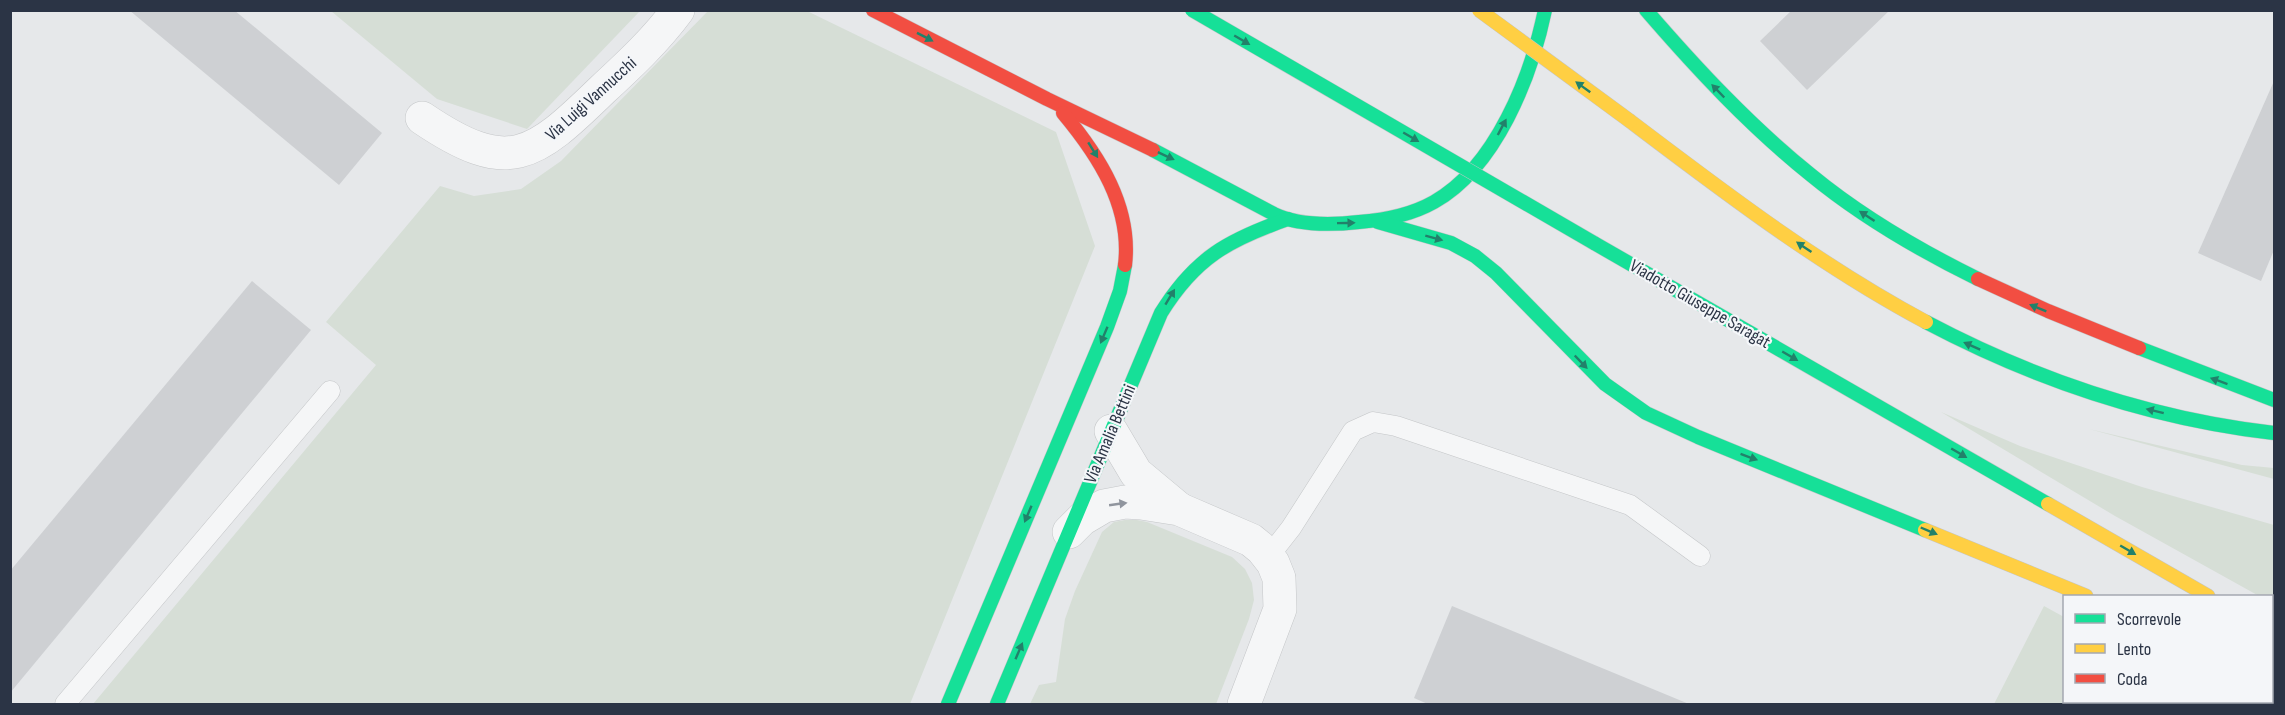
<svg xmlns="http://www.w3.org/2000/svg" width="2285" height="715" viewBox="0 0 2285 715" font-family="'Sofia Sans Condensed',sans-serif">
  <rect width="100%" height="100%" fill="#e6e8ea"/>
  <g fill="#d6ded6">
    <path d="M 331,11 L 640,11 L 527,129 L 437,99 Z"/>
    <path d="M 708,11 L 807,11 L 1056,132 L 1095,246 L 910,704 L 93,704 L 376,365 L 326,322 L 440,186 L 474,196 L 521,189 L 561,161 Z"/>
    <path d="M 1941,412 L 2020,446 L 2142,487 L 2274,525 L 2274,605 L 2272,603 L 2272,596 L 2259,596 L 2115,516 Z"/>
    <path d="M 2089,429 L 2242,465 L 2274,468 L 2274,479 Z"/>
    <path d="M 1125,520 L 1137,520 L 1147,522 L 1232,557 L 1245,569 L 1252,583 L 1254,600 L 1249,619 L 1216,704 L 1030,704 L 1039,685 L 1056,682 L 1065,619 L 1075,591 L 1102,532 L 1114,522 Z"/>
    <path d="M 2044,606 L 2064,617 L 2064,702 L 2227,702 L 2233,704 L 1994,704 Z"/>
  </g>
  <g fill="#ced0d3">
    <path d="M 129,10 L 234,10 L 382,133 L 339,185 Z"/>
    <path d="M 1792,10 L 1890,10 L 1807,90 L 1760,41 Z"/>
    <path d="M 2274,81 L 2274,250 L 2261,281 L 2198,253 Z"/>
    <path d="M 252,281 L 311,330 L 10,693 L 10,571 Z"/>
    <path d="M 1452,606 L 1689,704 L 1689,705 L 1430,705 L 1414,698 Z"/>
  </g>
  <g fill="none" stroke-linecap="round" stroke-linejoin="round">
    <defs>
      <g id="lane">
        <path d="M 1269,556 L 1291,528 L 1353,431 L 1373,422 L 1396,426 L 1630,505 L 1700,556"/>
        <path d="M 65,704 L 330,391"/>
      </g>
      <g id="street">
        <path d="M 422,118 C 509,177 533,157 602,90 C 629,65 656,40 678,10"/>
        <path d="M 1111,431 L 1136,473 L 1178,508"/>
        <path d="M 1069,532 L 1082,519 L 1104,506 L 1125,502 L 1141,503 L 1179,509 L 1251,540 L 1262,549 L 1273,563 L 1279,578 L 1280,609 L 1244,704"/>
      </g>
      <g id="fast">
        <path d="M 1646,10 C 1697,69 1750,126 1811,175 C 1862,217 1919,250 1978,279"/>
        <path d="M 1153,150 L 1274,214 C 1299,226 1332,225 1359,222 C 1385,220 1411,215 1434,202 C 1496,167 1531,77 1545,10"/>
        <path d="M 1378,222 L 1451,243 L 1475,256 L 1496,273 L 1605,384 L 1646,413 L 1698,437 L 1925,530"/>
        <path d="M 1594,243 L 2048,504"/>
        <path d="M 1926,322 C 2034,379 2152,419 2274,433"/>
        <path d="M 2139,348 L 2274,400"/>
        <path d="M 2272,634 L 2274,636"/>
        <path d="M 948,704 L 1107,327 L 1120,291 L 1125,265"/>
        <path d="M 997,704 L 1161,313 C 1195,258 1228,240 1288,219"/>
      </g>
      <g id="slow">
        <path d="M 1630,121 C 1725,193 1821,266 1926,322"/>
        <path d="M 2048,504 L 2208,596"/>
        <path d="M 1925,530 L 2086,596"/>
        <path d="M 2272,674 L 2274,675"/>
      </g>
      <g id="jam">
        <path d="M 873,10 L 1047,99 L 1153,150"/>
        <path d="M 1063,113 C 1099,156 1132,207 1125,265"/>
        <path d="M 1978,279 L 2048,311 L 2139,348"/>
      </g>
    </defs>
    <use href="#lane" stroke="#c4c6c8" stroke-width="21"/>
    <use href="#street" stroke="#c4c6c8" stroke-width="34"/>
    <use href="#fast" stroke="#c4c6c8" stroke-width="15"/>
    <use href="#slow" stroke="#c4c6c8" stroke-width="15"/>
    <use href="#jam" stroke="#c4c6c8" stroke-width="15"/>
    <use href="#lane" stroke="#f5f6f7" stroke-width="20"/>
    <use href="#street" stroke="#f5f6f7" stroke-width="33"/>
    <use href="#fast" stroke="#16e098" stroke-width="14"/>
    <use href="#slow" stroke="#ffcf43" stroke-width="14"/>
    <use href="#jam" stroke="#f24e42" stroke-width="14"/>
    <defs>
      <path id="fast-bridge" d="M 1192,10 L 1594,243"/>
      <path id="slow-bridge" d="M 1479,10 L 1630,121"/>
    </defs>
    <use href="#fast-bridge" stroke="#c2c5c8" stroke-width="15" stroke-linecap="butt"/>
    <use href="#slow-bridge" stroke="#c2c5c8" stroke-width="15" stroke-linecap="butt"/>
    <use href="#fast-bridge" stroke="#16e098" stroke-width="14"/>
    <use href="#slow-bridge" stroke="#ffcf43" stroke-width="14"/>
  </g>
  <defs><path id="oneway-solid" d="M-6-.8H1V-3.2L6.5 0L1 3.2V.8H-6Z" transform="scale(1.5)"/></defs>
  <g fill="#22816a">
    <use href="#oneway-solid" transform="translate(925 37) rotate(27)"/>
    <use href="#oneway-solid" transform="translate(1242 40) rotate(30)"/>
    <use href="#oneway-solid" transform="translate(1583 87) rotate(-144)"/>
    <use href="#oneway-solid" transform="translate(1718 91) rotate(-134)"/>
    <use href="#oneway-solid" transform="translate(1502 127) rotate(-62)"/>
    <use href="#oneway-solid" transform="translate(1411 137) rotate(30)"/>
    <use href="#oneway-solid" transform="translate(1093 150) rotate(58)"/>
    <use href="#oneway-solid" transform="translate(1166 156) rotate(25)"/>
    <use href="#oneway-solid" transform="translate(1867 216) rotate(-147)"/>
    <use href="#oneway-solid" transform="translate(1346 223) rotate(-1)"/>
    <use href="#oneway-solid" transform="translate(1434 238) rotate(15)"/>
    <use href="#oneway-solid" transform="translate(1804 247) rotate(-146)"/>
    <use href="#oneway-solid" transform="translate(1170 297) rotate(-59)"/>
    <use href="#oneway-solid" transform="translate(2038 308) rotate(-158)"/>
    <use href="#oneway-solid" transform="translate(1104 335) rotate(113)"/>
    <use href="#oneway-solid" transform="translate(1972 346) rotate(-156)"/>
    <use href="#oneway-solid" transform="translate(1790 356) rotate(30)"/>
    <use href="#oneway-solid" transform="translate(1581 362) rotate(46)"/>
    <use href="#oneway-solid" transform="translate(2219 381) rotate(-160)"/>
    <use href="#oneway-solid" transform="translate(2155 411) rotate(-166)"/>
    <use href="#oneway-solid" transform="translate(1959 453) rotate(30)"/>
    <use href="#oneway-solid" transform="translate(1749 457) rotate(20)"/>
    <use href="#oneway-solid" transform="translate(1028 514) rotate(113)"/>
    <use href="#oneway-solid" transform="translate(1929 531) rotate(23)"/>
    <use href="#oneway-solid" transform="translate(2128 550) rotate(30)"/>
    <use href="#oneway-solid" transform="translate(1019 651) rotate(-67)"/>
  </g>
  <use fill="#90959e" href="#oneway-solid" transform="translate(1118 504) rotate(-8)"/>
  <g text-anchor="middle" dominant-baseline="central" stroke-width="4.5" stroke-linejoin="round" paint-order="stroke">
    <g font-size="18" fill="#2b3445" stroke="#f4f6f9">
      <text transform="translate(591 99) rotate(-42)">Via Luigi Vannucchi</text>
      <text transform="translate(1700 304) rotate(30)">Viadotto Giuseppe Saragat</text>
      <text transform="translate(1110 434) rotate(-67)">Via Amalia Bettini</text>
    </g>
  </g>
  <rect width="2285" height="715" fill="none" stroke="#2b3445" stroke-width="24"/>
  <rect x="2063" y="595" width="210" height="108" fill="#f4f6f9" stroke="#a4a8b1" stroke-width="1.5"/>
  <rect x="2075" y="614" width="30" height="9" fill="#16e098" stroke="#a4a8b1" stroke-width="1.5"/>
  <text x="2117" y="625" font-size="18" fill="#2b3445">Scorrevole</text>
  <rect x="2075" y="644" width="30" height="9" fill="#ffcf43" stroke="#a4a8b1" stroke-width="1.5"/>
  <text x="2117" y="655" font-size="18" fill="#2b3445">Lento</text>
  <rect x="2075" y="674" width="30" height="9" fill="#f24e42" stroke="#a4a8b1" stroke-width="1.5"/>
  <text x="2117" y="685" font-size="18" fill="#2b3445">Coda</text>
</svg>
